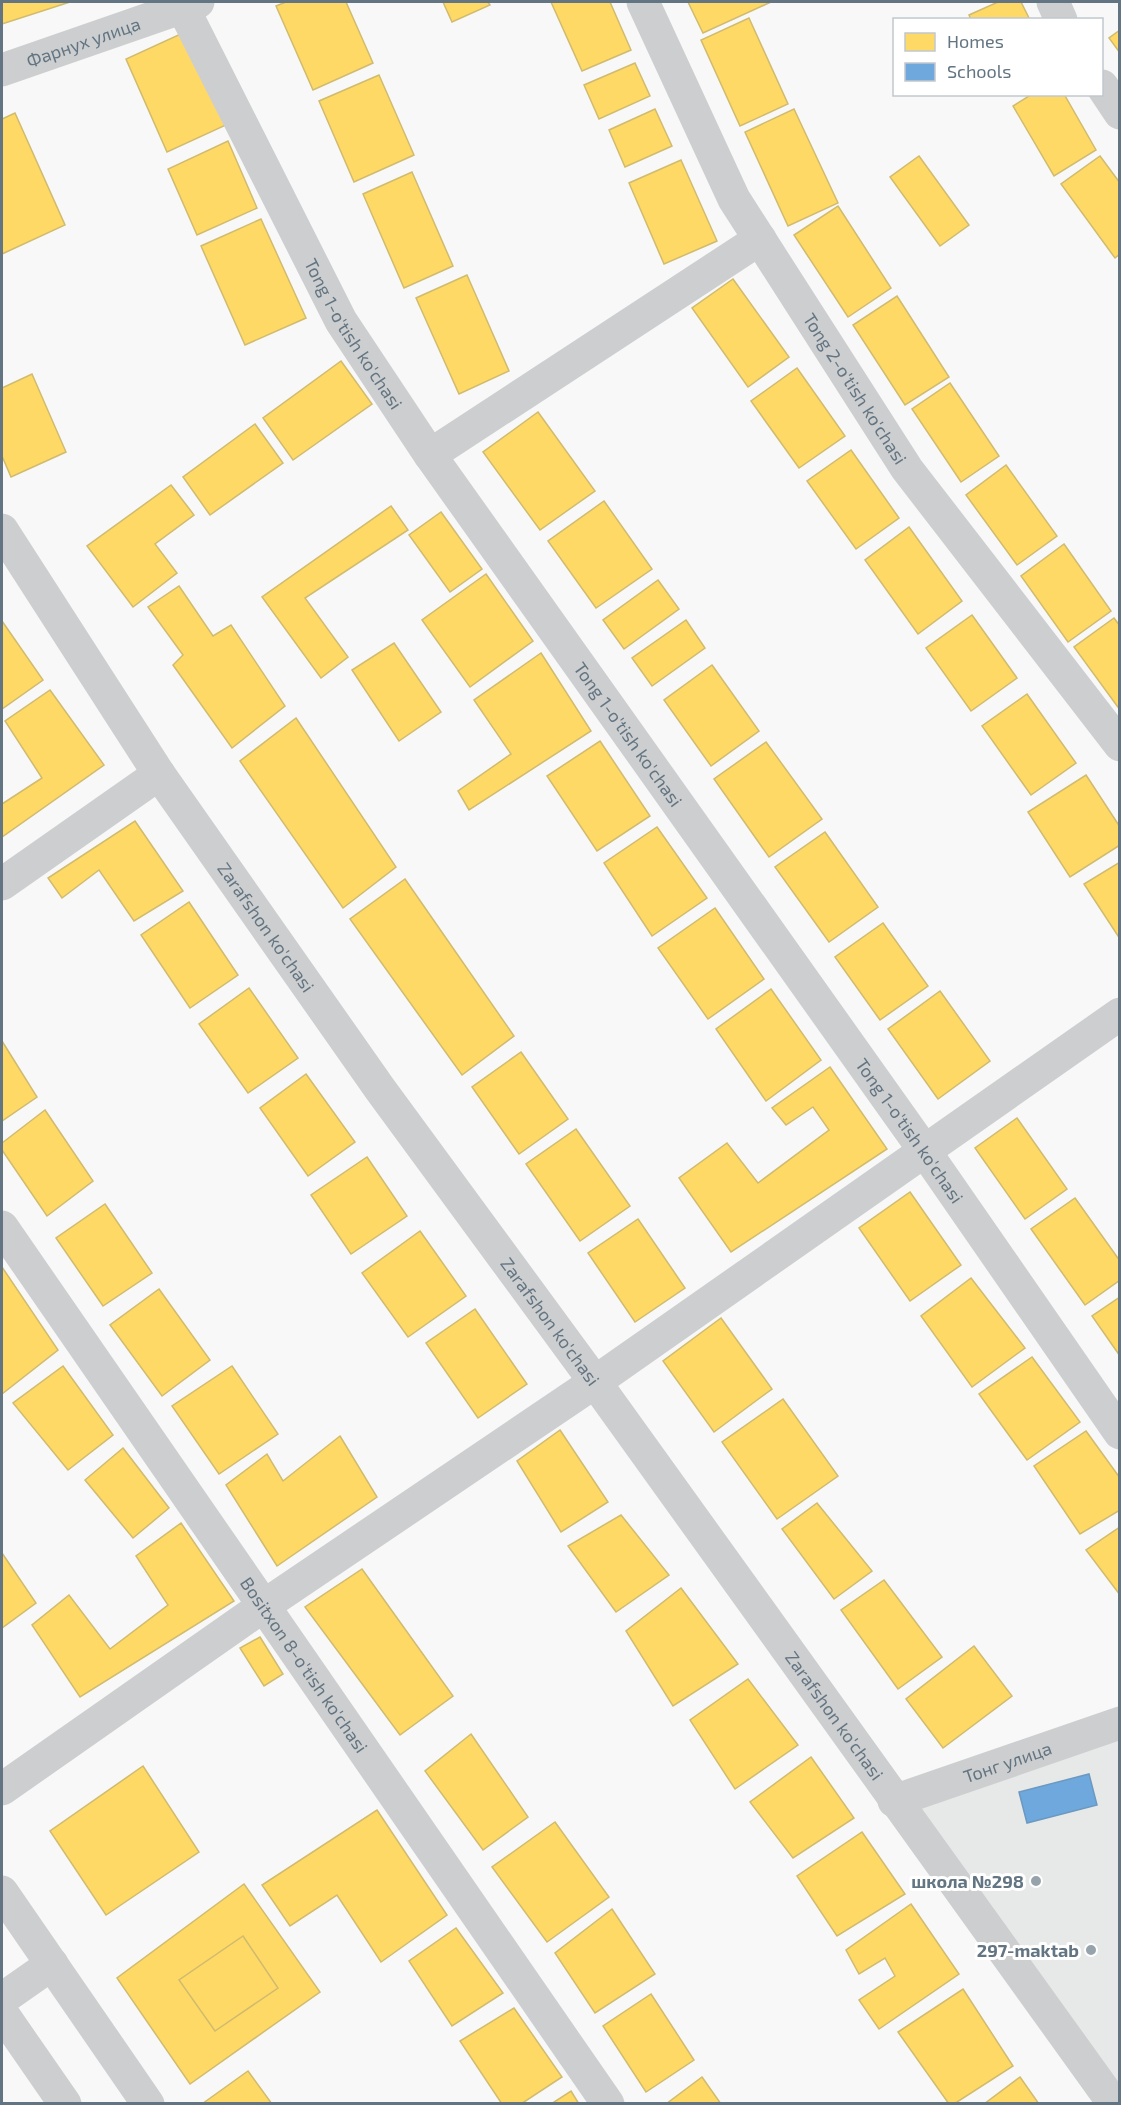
<svg xmlns="http://www.w3.org/2000/svg" width="1121" height="2105" viewBox="0 0 1121 2105" font-family="'Exo 2',sans-serif">
  <rect width="100%" height="100%" fill="#f8f8f8"/>
  <path fill="#e7e8e8" d="M 1119,1723 L 1119,2103 L 894,1801 Z"/>
  <g fill="#ffd966" stroke="#d0bb6e" stroke-width="1.5">
    <path d="M 2,2 L 70,2 L 2,24 Z"/>
    <path d="M 286,2 L 346,2 L 373,63 L 313,90 L 276,6 Z"/>
    <path d="M 443,2 L 488,2 L 490,5 L 452,22 Z"/>
    <path d="M 551,2 L 610,2 L 631,50 L 582,71 Z"/>
    <path d="M 688,2 L 771,2 L 703,33 Z"/>
    <path d="M 998,2 L 1021,2 L 1030,20 L 971,20 L 969,15 Z"/>
    <path d="M 749,18 L 788,104 L 740,126 L 701,40 Z"/>
    <path d="M 1120,30 L 1120,53 L 1109,38 Z"/>
    <path d="M 185,32 L 226,125 L 167,152 L 126,59 Z"/>
    <path d="M 635,63 L 650,96 L 599,119 L 584,85 Z"/>
    <path d="M 379,75 L 414,155 L 354,182 L 319,101 Z"/>
    <path d="M 1032,94 L 1064,94 L 1096,150 L 1054,176 L 1013,106 Z"/>
    <path d="M 655,109 L 672,146 L 625,167 L 609,130 Z"/>
    <path d="M 794,109 L 838,203 L 788,226 L 745,132 Z"/>
    <path d="M 15,113 L 65,225 L 2,254 L 2,119 Z"/>
    <path d="M 228,141 L 257,208 L 197,235 L 168,169 Z"/>
    <path d="M 919,156 L 969,225 L 940,246 L 890,177 Z"/>
    <path d="M 1100,156 L 1120,183 L 1120,254 L 1115,258 L 1061,184 Z"/>
    <path d="M 681,160 L 717,241 L 664,264 L 629,183 Z"/>
    <path d="M 412,172 L 453,266 L 404,288 L 363,194 Z"/>
    <path d="M 838,206 L 891,288 L 848,317 L 794,235 Z"/>
    <path d="M 261,219 L 306,318 L 245,345 L 201,246 Z"/>
    <path d="M 467,275 L 509,371 L 459,394 L 416,298 Z"/>
    <path d="M 733,279 L 789,357 L 748,387 L 692,308 Z"/>
    <path d="M 897,296 L 949,377 L 905,405 L 853,325 Z"/>
    <path d="M 341,361 L 372,404 L 293,460 L 263,418 Z"/>
    <path d="M 797,368 L 845,436 L 799,468 L 751,401 Z"/>
    <path d="M 32,374 L 66,452 L 11,477 L 2,456 L 2,388 Z"/>
    <path d="M 950,383 L 999,456 L 961,482 L 912,409 Z"/>
    <path d="M 538,412 L 595,491 L 540,530 L 483,452 Z"/>
    <path d="M 255,424 L 283,463 L 210,515 L 183,477 Z"/>
    <path d="M 851,450 L 899,518 L 856,549 L 807,481 Z"/>
    <path d="M 1006,465 L 1057,536 L 1017,565 L 966,495 Z"/>
    <path d="M 171,485 L 194,515 L 155,544 L 177,573 L 133,607 L 87,546 Z"/>
    <path d="M 604,501 L 652,569 L 596,608 L 548,541 Z"/>
    <path d="M 391,506 L 408,530 L 305,598 L 348,657 L 321,678 L 262,597 Z"/>
    <path d="M 441,512 L 482,569 L 450,592 L 409,535 Z"/>
    <path d="M 909,527 L 962,601 L 918,634 L 865,560 Z"/>
    <path d="M 1064,544 L 1111,611 L 1068,642 L 1021,576 Z"/>
    <path d="M 486,574 L 533,641 L 470,687 L 422,620 Z"/>
    <path d="M 658,580 L 679,609 L 624,649 L 603,620 Z"/>
    <path d="M 179,586 L 213,636 L 231,625 L 285,706 L 232,748 L 173,665 L 183,655 L 148,607 Z"/>
    <path d="M 972,615 L 1017,678 L 971,711 L 926,648 Z"/>
    <path d="M 1114,618 L 1120,626 L 1120,710 L 1074,647 Z"/>
    <path d="M 686,620 L 705,648 L 652,686 L 632,658 Z"/>
    <path d="M 2,621 L 43,680 L 2,709 Z"/>
    <path d="M 394,643 L 441,712 L 399,741 L 352,670 Z"/>
    <path d="M 541,653 L 591,731 L 469,810 L 458,791 L 511,754 L 474,700 Z"/>
    <path d="M 712,665 L 759,731 L 711,766 L 664,700 Z"/>
    <path d="M 50,690 L 104,765 L 2,837 L 2,804 L 42,778 L 5,721 Z"/>
    <path d="M 1027,694 L 1076,763 L 1031,795 L 982,726 Z"/>
    <path d="M 296,718 L 396,867 L 343,908 L 240,761 Z"/>
    <path d="M 600,741 L 650,816 L 597,851 L 547,776 Z"/>
    <path d="M 766,742 L 822,819 L 769,857 L 714,779 Z"/>
    <path d="M 1086,775 L 1120,827 L 1120,845 L 1070,877 L 1028,812 Z"/>
    <path d="M 135,821 L 183,891 L 134,921 L 99,870 L 62,898 L 48,878 Z"/>
    <path d="M 657,827 L 707,898 L 652,936 L 604,863 Z"/>
    <path d="M 825,832 L 878,907 L 829,942 L 775,867 Z"/>
    <path d="M 1120,862 L 1120,939 L 1084,884 Z"/>
    <path d="M 405,879 L 514,1036 L 462,1075 L 350,919 Z"/>
    <path d="M 189,902 L 238,975 L 190,1008 L 141,935 Z"/>
    <path d="M 715,908 L 764,979 L 708,1019 L 658,948 Z"/>
    <path d="M 883,923 L 928,986 L 880,1020 L 835,957 Z"/>
    <path d="M 249,988 L 298,1058 L 248,1093 L 199,1024 Z"/>
    <path d="M 771,989 L 821,1060 L 766,1101 L 716,1029 Z"/>
    <path d="M 940,991 L 990,1061 L 938,1099 L 888,1029 Z"/>
    <path d="M 2,1041 L 37,1097 L 2,1121 Z"/>
    <path d="M 521,1052 L 568,1119 L 519,1154 L 472,1087 Z"/>
    <path d="M 830,1067 L 887,1149 L 731,1252 L 679,1178 L 727,1143 L 758,1183 L 829,1130 L 813,1107 L 786,1125 L 772,1108 Z"/>
    <path d="M 306,1074 L 355,1142 L 308,1176 L 260,1108 Z"/>
    <path d="M 45,1110 L 93,1181 L 47,1216 L 2,1150 L 2,1143 Z"/>
    <path d="M 1017,1118 L 1067,1189 L 1025,1219 L 975,1148 Z"/>
    <path d="M 576,1129 L 630,1206 L 580,1241 L 526,1164 Z"/>
    <path d="M 367,1157 L 407,1216 L 351,1254 L 311,1195 Z"/>
    <path d="M 910,1192 L 961,1265 L 910,1301 L 859,1228 Z"/>
    <path d="M 1075,1198 L 1120,1261 L 1120,1280 L 1085,1305 L 1031,1229 Z"/>
    <path d="M 105,1204 L 152,1273 L 103,1306 L 56,1238 Z"/>
    <path d="M 638,1219 L 685,1288 L 635,1322 L 588,1253 Z"/>
    <path d="M 420,1231 L 466,1296 L 408,1337 L 362,1273 Z"/>
    <path d="M 2,1267 L 58,1350 L 2,1394 Z"/>
    <path d="M 971,1278 L 1025,1348 L 972,1387 L 921,1316 Z"/>
    <path d="M 159,1289 L 210,1360 L 162,1396 L 110,1325 Z"/>
    <path d="M 1120,1297 L 1120,1356 L 1092,1316 Z"/>
    <path d="M 475,1309 L 527,1384 L 478,1418 L 426,1343 Z"/>
    <path d="M 721,1318 L 772,1389 L 714,1432 L 663,1361 Z"/>
    <path d="M 1032,1357 L 1080,1422 L 1027,1460 L 979,1394 Z"/>
    <path d="M 63,1366 L 113,1435 L 68,1470 L 13,1403 Z"/>
    <path d="M 232,1366 L 278,1434 L 219,1474 L 172,1406 Z"/>
    <path d="M 783,1399 L 838,1476 L 777,1519 L 722,1442 Z"/>
    <path d="M 560,1430 L 608,1502 L 561,1532 L 517,1461 Z"/>
    <path d="M 1086,1431 L 1120,1478 L 1120,1510 L 1080,1534 L 1034,1466 Z"/>
    <path d="M 340,1436 L 377,1497 L 277,1566 L 226,1485 L 267,1454 L 283,1481 Z"/>
    <path d="M 123,1448 L 169,1508 L 133,1538 L 85,1480 Z"/>
    <path d="M 817,1503 L 872,1571 L 834,1599 L 782,1529 Z"/>
    <path d="M 621,1515 L 669,1575 L 616,1612 L 568,1546 Z"/>
    <path d="M 181,1523 L 234,1601 L 80,1697 L 32,1625 L 69,1595 L 110,1649 L 168,1605 L 136,1556 Z"/>
    <path d="M 1120,1527 L 1120,1595 L 1086,1550 Z"/>
    <path d="M 2,1553 L 36,1603 L 2,1628 Z"/>
    <path d="M 362,1569 L 453,1696 L 400,1735 L 305,1607 Z"/>
    <path d="M 884,1580 L 942,1657 L 898,1689 L 841,1610 Z"/>
    <path d="M 681,1588 L 738,1664 L 673,1706 L 626,1631 Z"/>
    <path d="M 260,1637 L 283,1674 L 264,1686 L 240,1648 Z"/>
    <path d="M 974,1646 L 1012,1696 L 943,1748 L 906,1699 Z"/>
    <path d="M 748,1679 L 798,1745 L 735,1789 L 690,1720 Z"/>
    <path d="M 471,1734 L 528,1817 L 483,1850 L 425,1771 Z"/>
    <path d="M 811,1757 L 854,1818 L 793,1858 L 750,1802 Z"/>
    <path d="M 143,1766 L 199,1852 L 106,1915 L 50,1831 Z"/>
    <path d="M 377,1810 L 447,1915 L 381,1962 L 337,1895 L 290,1926 L 262,1885 Z"/>
    <path d="M 555,1822 L 609,1897 L 547,1942 L 492,1867 Z"/>
    <path d="M 862,1832 L 905,1894 L 837,1936 L 797,1876 Z"/>
    <path d="M 244,1884 L 320,1992 L 190,2084 L 117,1978 Z"/>
    <path d="M 911,1904 L 959,1974 L 879,2029 L 859,2000 L 895,1976 L 885,1958 L 859,1974 L 846,1950 Z"/>
    <path d="M 612,1909 L 655,1974 L 595,2013 L 555,1953 Z"/>
    <path d="M 456,1928 L 503,1993 L 452,2026 L 409,1961 Z"/>
    <path d="M 243,1936 L 278,1988 L 215,2031 L 179,1980 Z"/>
    <path d="M 963,1989 L 1013,2066 L 954,2104 L 949,2104 L 898,2032 Z"/>
    <path d="M 651,1994 L 694,2060 L 646,2092 L 603,2026 Z"/>
    <path d="M 514,2008 L 562,2077 L 521,2104 L 502,2104 L 460,2041 Z"/>
    <path d="M 248,2071 L 272,2104 L 202,2104 Z"/>
    <path d="M 702,2077 L 721,2104 L 666,2104 Z"/>
    <path d="M 1020,2077 L 1039,2104 L 984,2104 Z"/>
    <path d="M 571,2091 L 579,2104 L 551,2104 Z"/>
  </g>
  <path fill="#6fa8dc" stroke="#6b99c1" stroke-width="1.5" d="M 1089,1774 L 1097,1805 L 1027,1823 L 1019,1792 Z"/>
  <g fill="none" stroke-linecap="round" stroke-linejoin="round">
    <g stroke="#cdcecf" stroke-width="33">
      <path id="s1" d="M 643,2 L 734,199 L 907,469 L 1120,745"/>
      <path d="M 1053,2 L 1061,20"/>
      <path id="s2" d="M 183,8 L 341,321 L 430,455 L 924,1150 L 1120,1433"/>
      <path id="s3" d="M 2,70 L 198,2"/>
      <path d="M 1102,86 L 1120,113"/>
      <path d="M 430,455 L 760,239"/>
      <path id="s4" d="M 2,530 L 159,774 L 380,1089 L 595,1382 L 1114,2104"/>
      <path d="M 2,884 L 159,774"/>
      <path id="s5" d="M 2,1227 L 608,2104"/>
      <path d="M 2,1789 L 262,1607 L 595,1382 L 1120,1014"/>
      <path id="s6" d="M 894,1801 L 1120,1723"/>
      <path d="M 2,1892 L 148,2104"/>
      <path d="M 2,1999 L 52,1964"/>
      <path d="M 2,2013 L 65,2104"/>
    </g>
  </g>
  <g fill="#97a3ab" stroke="#fff" stroke-width="2">
    <circle cx="1036" cy="1881" r="6"/>
    <circle cx="1091" cy="1950" r="6"/>
  </g>
  <g text-anchor="middle" dominant-baseline="central" stroke-width="6" stroke-linejoin="round" paint-order="stroke">
    <g font-size="18" fill="#637582" stroke="#fff">
      <text stroke="none"><textPath href="#s3" startOffset="86">Фарнух улица</textPath></text>
      <text stroke="none"><textPath href="#s2" startOffset="368">Tong 1-o'tish ko'chasi</textPath></text>
      <text stroke="none"><textPath href="#s1" startOffset="442">Tong 2-o'tish ko'chasi</textPath></text>
      <text stroke="none"><textPath href="#s2" startOffset="854">Tong 1-o'tish ko'chasi</textPath></text>
      <text stroke="none"><textPath href="#s4" startOffset="477">Zarafshon ko'chasi</textPath></text>
      <text stroke="none"><textPath href="#s2" startOffset="1340">Tong 1-o'tish ko'chasi</textPath></text>
      <text stroke="none"><textPath href="#s4" startOffset="963">Zarafshon ko'chasi</textPath></text>
      <text stroke="none"><textPath href="#s5" startOffset="532">Bositxon 8-o'tish ko'chasi</textPath></text>
      <text stroke="none"><textPath href="#s4" startOffset="1449">Zarafshon ko'chasi</textPath></text>
      <text stroke="none"><textPath href="#s6" startOffset="120">Тонг улица</textPath></text>
    </g>
    <g font-size="18" font-weight="bold" fill="#637582" stroke="#fff" text-anchor="end">
      <text x="1024" y="1881">школа №298</text>
      <text x="1079" y="1950">297-maktab</text>
    </g>
  </g>
  <rect width="1121" height="2105" fill="none" stroke="#637582" stroke-width="6"/>
  <rect x="893" y="18" width="210" height="78" fill="#ffffff" stroke="#c1c8cd" stroke-width="1.5"/>
  <rect x="905" y="33" width="30" height="18" fill="#ffd966" stroke="#c1c8cd" stroke-width="1.5"/>
  <text x="947" y="48" font-size="18" fill="#637582">Homes</text>
  <rect x="905" y="63" width="30" height="18" fill="#6fa8dc" stroke="#c1c8cd" stroke-width="1.5"/>
  <text x="947" y="78" font-size="18" fill="#637582">Schools</text>
</svg>
